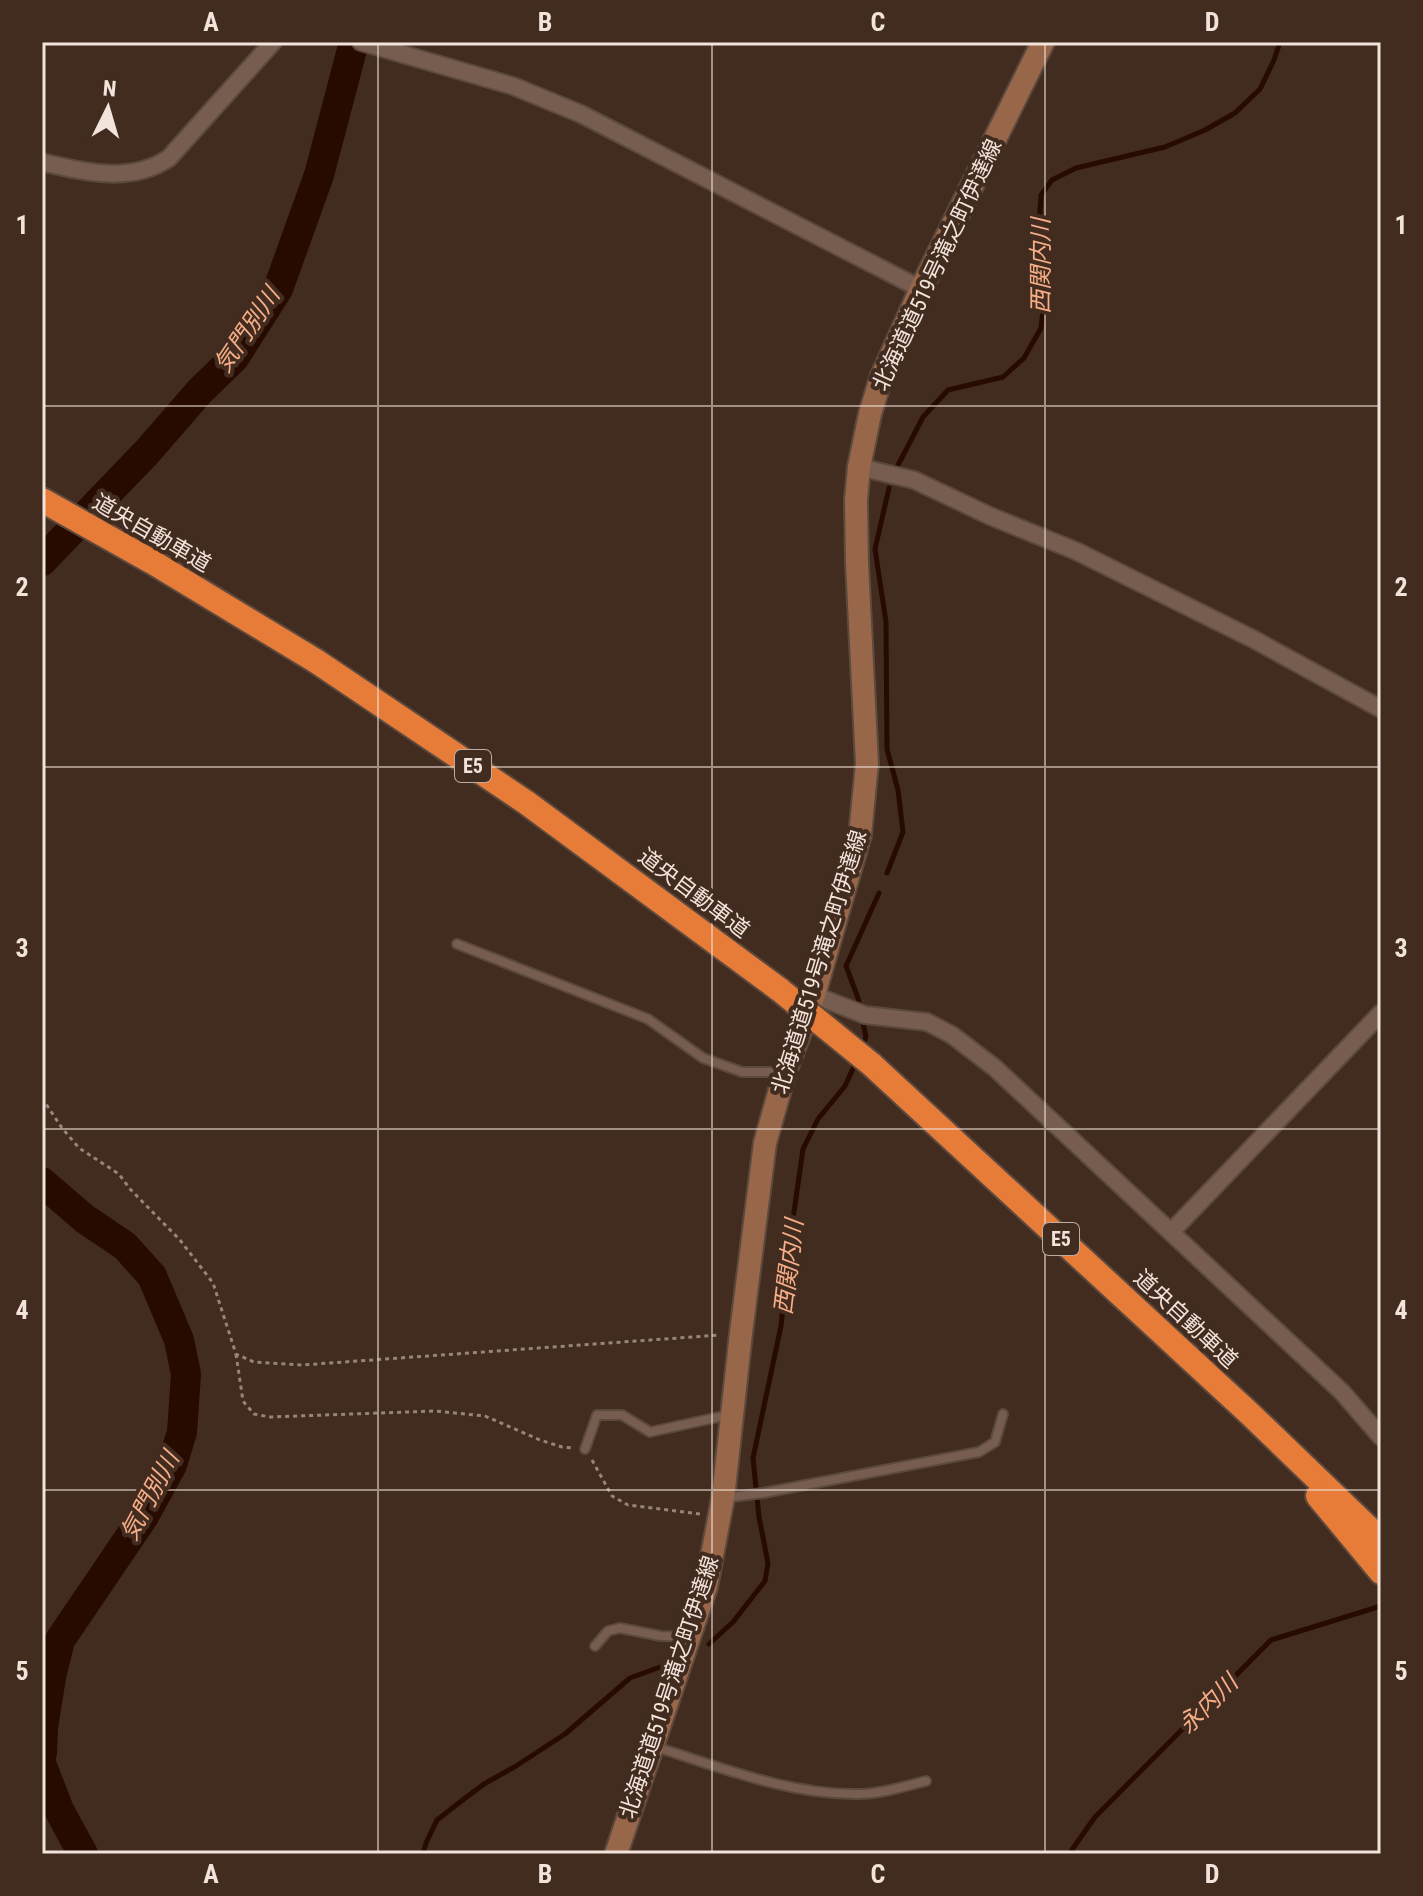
<svg xmlns="http://www.w3.org/2000/svg" width="1423" height="1896" viewBox="0 0 1423 1896" font-family="'Roboto Condensed','Noto Sans JP',sans-serif">
  <rect width="100%" height="100%" fill="#422b1f"/>
  <g fill="none" stroke-linecap="round" stroke-linejoin="round">
    <g stroke="#270b00" stroke-width="5">
      <path d="M 897,467 L 923,417 L 948,390 L 1003,377 L 1024,358 L 1041,328 L 1045,292 L 1038,240 L 1041,195 L 1052,180 L 1076,168 L 1165,147 L 1205,130 L 1235,113 L 1260,89 L 1274,60 L 1280,42"/>
      <path d="M 887,873 L 903,832 L 898,790 L 887,749 L 886,622 L 875,549 L 889,488"/>
      <path d="M 861,1049 L 866,1037 L 858,998 L 846,966 L 879,893"/>
      <path d="M 709,1644 L 733,1622 L 765,1581 L 768,1563 L 759,1517 L 753,1458 L 781,1326 L 792,1226 L 803,1149 L 818,1119 L 845,1086 L 856,1062"/>
      <path d="M 423,1854 L 426,1843 L 437,1820 L 464,1799 L 484,1784 L 516,1766 L 565,1734 L 630,1678 L 663,1666"/>
      <path d="M 1069,1854 L 1095,1817 L 1271,1640 L 1381,1606"/>
    </g>
    <g stroke="#270b00" stroke-width="30">
      <path d="M 42,561 L 147,452 L 200,391 L 234,358 L 278,289 L 319,175 L 354,42"/>
      <path d="M 42,1182 L 85,1219 L 125,1246 L 152,1276 L 179,1340 L 186,1374 L 182,1432 L 172,1465 L 144,1516 L 60,1640 L 51,1677 L 43,1728 L 42,1753"/>
      <path d="M 42,1766 L 59,1810 L 83,1854"/>
    </g>
    <defs>
      <g id="service">
        <path d="M 457,944 L 648,1019 L 703,1058 L 742,1072 L 783,1072"/>
        <path d="M 585,1449 L 597,1415 L 622,1415 L 650,1432 L 728,1415"/>
        <path d="M 724,1498 L 763,1493 L 979,1452 L 995,1442 L 1003,1414"/>
        <path d="M 595,1646 L 608,1631 L 620,1628 L 661,1636 L 686,1637"/>
        <path d="M 653,1746 C 720,1767 788,1795 859,1794 C 881,1794 905,1786 926,1781"/>
      </g>
      <g id="minor">
        <path d="M 361,42 L 513,86 L 581,114 L 921,289"/>
        <path d="M 42,162 C 84,172 131,184 169,158 L 273,42"/>
        <path d="M 859,467 L 914,480 L 990,516 L 1076,551 L 1253,639 L 1381,709"/>
        <path d="M 814,995 L 865,1015 L 927,1022 L 952,1035 L 995,1068 L 1342,1392 L 1381,1437"/>
        <path d="M 1171,1232 L 1381,1013"/>
      </g>
      <path id="secondary" d="M 616,1854 L 706,1587 L 723,1498 L 741,1333 L 765,1143 L 785,1072 L 814,995 L 860,835 L 867,764 L 857,563 L 856,500 L 859,467 L 870,414 L 881,378 L 921,289 L 1043,42"/>
      <g id="motorway">
        <path d="M 42,500 L 154,563 L 316,661 L 527,803 L 780,990"/>
        <path d="M 871,1064 L 1250,1414 L 1381,1540"/>
        <path d="M 1318,1496 L 1381,1572"/>
      </g>
    </defs>
    <use href="#service" stroke="#5c493e" stroke-width="12"/>
    <use href="#minor" stroke="#5c493e" stroke-width="20"/>
    <use href="#secondary" stroke="#5c493e" stroke-width="26"/>
    <use href="#motorway" stroke="#5c493e" stroke-width="28"/>
    <g stroke="#97847a" stroke-width="3" stroke-dasharray="4 4" stroke-linecap="butt">
      <path d="M 42,1098 L 62,1128 L 79,1148 L 119,1174 L 130,1189 L 180,1240 L 213,1283 L 236,1354 L 254,1362 L 302,1365 L 720,1335"/>
      <path d="M 236,1354 L 243,1401 L 254,1414 L 270,1417 L 435,1411 L 485,1416 L 540,1440 L 562,1447 L 574,1448"/>
      <path d="M 592,1460 L 612,1496 L 628,1505 L 700,1514"/>
    </g>
    <use href="#service" stroke="#765d4f" stroke-width="8"/>
    <use href="#minor" stroke="#765d4f" stroke-width="16"/>
    <use href="#secondary" stroke="#986648" stroke-width="22"/>
    <use href="#motorway" stroke="#e77b38" stroke-width="24"/>
    <defs>
      <path id="motorway-bridge" d="M 780,990 L 871,1064"/>
    </defs>
    <use href="#motorway-bridge" stroke="#5c493e" stroke-width="28" stroke-linecap="butt"/>
    <use href="#motorway-bridge" stroke="#e77b38" stroke-width="24"/>
  </g>
  <path fill="none" stroke="#f2e3db" stroke-width="2" stroke-opacity="0.55" d="M 378,42 L 378,1854M 712,42 L 712,1854M 1045,42 L 1045,1854M 42,406 L 1381,406M 42,767 L 1381,767M 42,1129 L 1381,1129M 42,1490 L 1381,1490"/>
  <g text-anchor="middle" dominant-baseline="central" stroke-width="8" stroke-linejoin="round" paint-order="stroke">
    <g fill="#422b1f" stroke="#bdaca3" stroke-width="2">
      <rect x="455" y="750" width="36" height="32" rx="6"/>
      <rect x="1043" y="1223" width="36" height="32" rx="6"/>
    </g>
    <g font-size="20" font-weight="bold" fill="#f2e3db">
      <text x="473" y="766">E5</text>
      <text x="1061" y="1239">E5</text>
    </g>
    <g font-size="22" fill="#f2e3db" stroke="#422b1f">
      <text transform="translate(937 265) rotate(-65)">北海道道519号滝之町伊達線</text>
      <text transform="translate(152 533) rotate(30)">道央自動車道</text>
      <text transform="translate(694 893) rotate(37)">道央自動車道</text>
      <text transform="translate(819 962) rotate(-73)">北海道道519号滝之町伊達線</text>
      <text transform="translate(1186 1319) rotate(43)">道央自動車道</text>
      <text transform="translate(669 1687) rotate(-72)">北海道道519号滝之町伊達線</text>
    </g>
    <g font-size="24" font-style="italic" fill="#f5ae87" stroke="#422b1f">
      <text transform="translate(1041 266) rotate(-90)">西関内川</text>
      <text transform="translate(247 330) rotate(-56)">気門別川</text>
      <text transform="translate(789 1267) rotate(-83)">西関内川</text>
      <text transform="translate(150 1496) rotate(-62)">気門別川</text>
      <text transform="translate(1208 1704) rotate(-45)">永内川</text>
    </g>
  </g>
  <rect width="1423" height="1896" fill="none" stroke="#422b1f" stroke-width="88"/>
  <g transform="translate(108 108) rotate(5)" stroke="#422b1f" stroke-width="6" paint-order="stroke">
  <path d="M0-6L14 30L0 20L-14 30Z" fill="#f2e3db"/>
  <text y="-12" font-size="22" font-weight="bold" text-anchor="middle" fill="#f2e3db">N</text>
  </g>
  <rect x="44" y="44" width="1335" height="1808" fill="none" stroke="#f2e3db" stroke-width="3"/>
  <g font-size="26" text-anchor="middle" font-weight="bold" fill="#f2e3db">
    <text x="211" y="31">A</text>
    <text x="545" y="31">B</text>
    <text x="878" y="31">C</text>
    <text x="1212" y="31">D</text>
    <text x="22" y="234">1</text>
    <text x="1401" y="234">1</text>
    <text x="22" y="596">2</text>
    <text x="1401" y="596">2</text>
    <text x="22" y="957">3</text>
    <text x="1401" y="957">3</text>
    <text x="22" y="1319">4</text>
    <text x="1401" y="1319">4</text>
    <text x="22" y="1680">5</text>
    <text x="1401" y="1680">5</text>
    <text x="211" y="1883">A</text>
    <text x="545" y="1883">B</text>
    <text x="878" y="1883">C</text>
    <text x="1212" y="1883">D</text>
  </g>
</svg>
